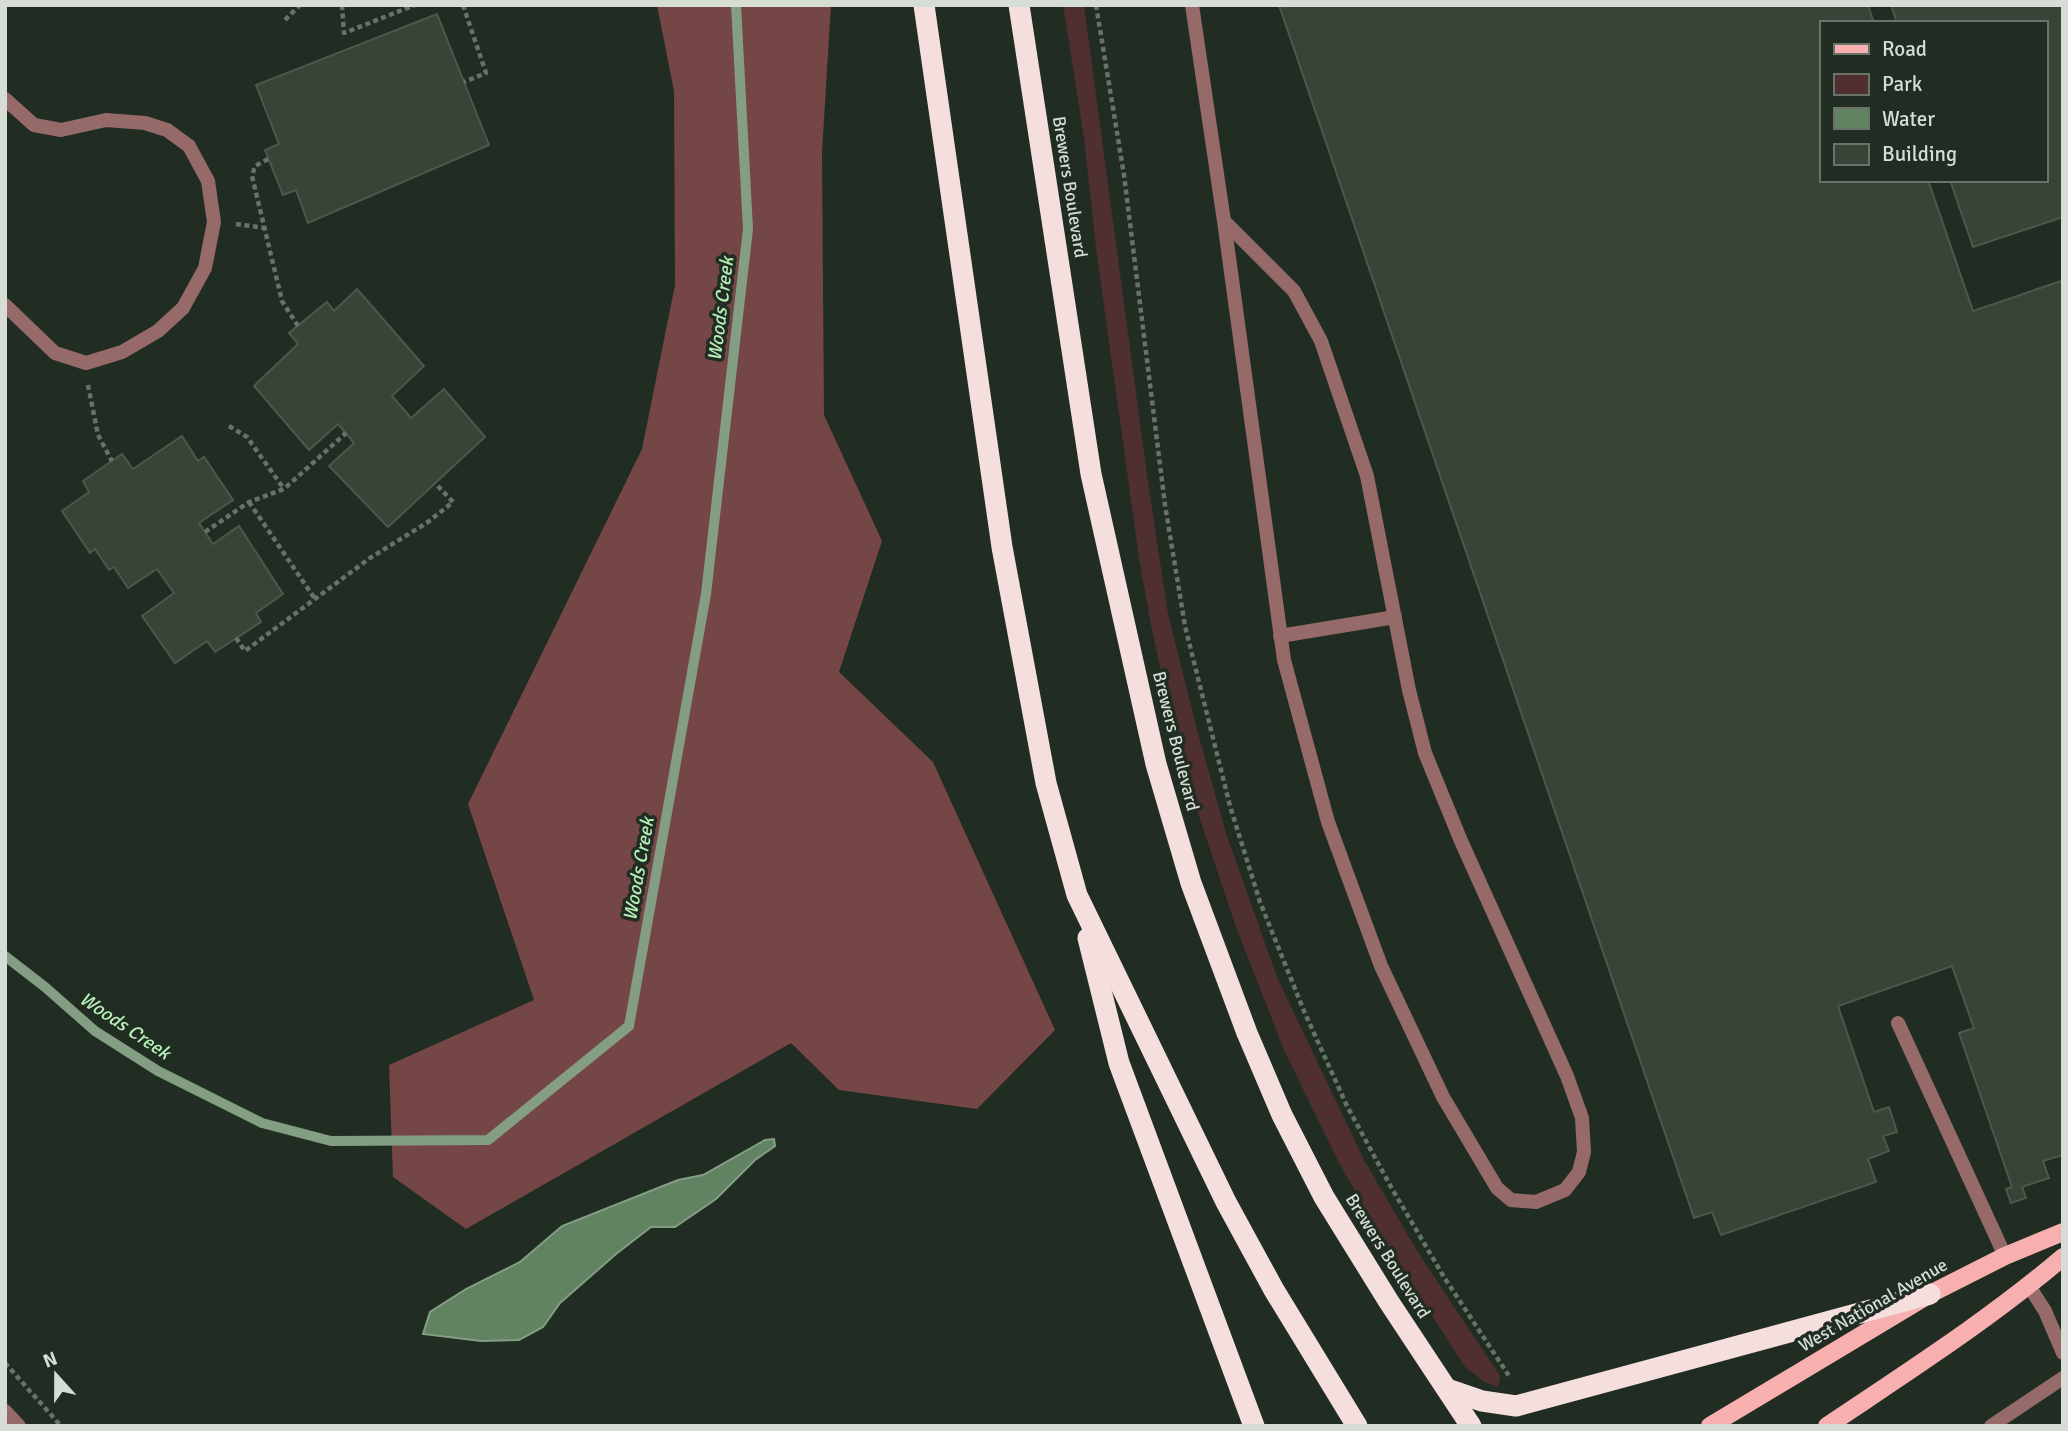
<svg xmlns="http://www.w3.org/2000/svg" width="2068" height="1431" viewBox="0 0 2068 1431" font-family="Signika,sans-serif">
  <rect width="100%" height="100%" fill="#212d22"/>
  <path fill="#4f2f2f" d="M 1063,5 L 1084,5 L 1147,475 L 1168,614 L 1198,733 L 1226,833 L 1277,977 L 1364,1160 L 1419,1254 L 1500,1376 L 1498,1387 L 1485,1382 L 1465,1367 L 1379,1233 L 1339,1163 L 1284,1050 L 1236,927 L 1188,783 L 1163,681 L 1151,625 L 1139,558 L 1096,248 L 1084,138 Z"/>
  <path fill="#744646" d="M 657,5 L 831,5 L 822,152 L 824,415 L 882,541 L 839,672 L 933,762 L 1055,1030 L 977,1109 L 839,1090 L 791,1043 L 466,1229 L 393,1177 L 389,1065 L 534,1000 L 468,804 L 642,449 L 675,285 L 674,91 Z"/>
  <path fill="#618362" stroke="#849e84" stroke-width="2" d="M 774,1139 L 775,1146 L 755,1160 L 716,1199 L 675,1227 L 651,1227 L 616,1254 L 560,1303 L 543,1327 L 519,1340 L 481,1341 L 423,1334 L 430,1312 L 466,1289 L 520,1262 L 562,1226 L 678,1180 L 703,1175 L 765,1140 Z"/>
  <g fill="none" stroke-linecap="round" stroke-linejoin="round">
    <path stroke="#849e84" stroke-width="10" d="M 5,956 L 45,987 L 95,1031 L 158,1071 L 262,1123 L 331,1141 L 488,1140 L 629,1026 L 706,594 L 748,229 L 736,5"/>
  </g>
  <g fill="#384438" stroke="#4b584b" stroke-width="2">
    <path d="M 1279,5 L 1868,5 L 1874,23 L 1821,23 L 1821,180 L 1928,180 L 1973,311 L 2061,281 L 2063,287 L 2063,1155 L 2043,1161 L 2049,1178 L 2022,1187 L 2026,1198 L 2011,1203 L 2006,1189 L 2012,1187 L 1959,1033 L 1974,1028 L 1952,966 L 1838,1006 L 1874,1112 L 1889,1107 L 1897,1132 L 1883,1136 L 1889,1151 L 1868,1159 L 1876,1182 L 1721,1235 L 1712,1212 L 1694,1218 Z"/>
    <path d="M 1891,5 L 2063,5 L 2063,217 L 1973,247 L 1950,180 L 2045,180 L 2045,23 L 1897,23 Z"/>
    <path d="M 437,14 L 489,145 L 308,223 L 296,190 L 283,195 L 265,150 L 279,144 L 256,85 Z"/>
    <path d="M 357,289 L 424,366 L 392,396 L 411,418 L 444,389 L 485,437 L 388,527 L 329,466 L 354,443 L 338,424 L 309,450 L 254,386 L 298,344 L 289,333 L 327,302 L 334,311 Z"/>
    <path d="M 182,436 L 198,461 L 204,457 L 233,500 L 199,523 L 213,544 L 239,526 L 283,594 L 256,613 L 261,622 L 215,652 L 207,641 L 175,663 L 142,616 L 174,593 L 157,569 L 128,588 L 114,567 L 109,570 L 95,549 L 90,553 L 62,511 L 89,492 L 83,481 L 122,454 L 133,469 Z"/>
  </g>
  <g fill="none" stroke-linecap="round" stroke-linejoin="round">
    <g stroke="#677268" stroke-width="4.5" stroke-dasharray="5 3.5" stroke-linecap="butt">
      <path d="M 342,5 L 344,33 L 415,5"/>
      <path d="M 463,5 L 486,73 L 464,82"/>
      <path d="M 1096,5 L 1124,175 L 1165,505 L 1185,626 L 1230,806 L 1260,902 L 1304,1011 L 1347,1106 L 1391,1187 L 1444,1277 L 1509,1376"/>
      <path d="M 285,20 L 300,5"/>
      <path d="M 268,159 L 255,166 L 252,176 L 282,301 L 298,326"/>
      <path d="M 236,224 L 265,228"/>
      <path d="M 88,385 L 98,435 L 112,461"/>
      <path d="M 229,426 L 247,437 L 284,489"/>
      <path d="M 249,502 L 315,599"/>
      <path d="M 205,532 L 249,502 L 284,489 L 346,433"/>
      <path d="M 236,638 L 245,651 L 370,558 L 428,522 L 453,502 L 435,483"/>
      <path d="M 5,1363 L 61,1426"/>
    </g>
    <g stroke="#956a69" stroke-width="14">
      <path d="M 1192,5 L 1224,221 L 1284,660 L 1328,822 L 1381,966 L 1443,1097 L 1497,1188 L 1511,1200 L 1536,1202 L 1565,1190 L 1579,1172 L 1584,1152 L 1582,1118 L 1567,1076 L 1461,841 L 1425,753 L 1409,690 L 1367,476 L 1321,341 L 1294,291 L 1224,221"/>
      <path d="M 1280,636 L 1395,617"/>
      <path d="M 1898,1023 L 2005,1256"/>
      <path d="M 2029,1286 L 2045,1311 L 2063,1353"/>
      <path d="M 1991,1426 L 2063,1378"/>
    </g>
    <g stroke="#956a69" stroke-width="14">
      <path d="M 5,99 L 34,125 L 61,130 L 106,120 L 145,123 L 167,130 L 189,146 L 208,181 L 214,222 L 205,268 L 183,308 L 158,331 L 122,352 L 86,363 L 55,353 L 5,305"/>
      <path d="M 5,1411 L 19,1426"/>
    </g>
    <g stroke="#f7b0af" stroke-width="18">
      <path d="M 1710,1426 L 1930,1294 L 2005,1256 L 2063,1232"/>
      <path d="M 1827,1426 C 1907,1372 1989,1320 2063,1257"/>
    </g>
    <g stroke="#f5dede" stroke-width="21">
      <path d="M 924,5 L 1002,547 L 1046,783 L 1077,895 L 1226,1202 L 1274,1290 L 1357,1426"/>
      <path d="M 1019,5 L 1091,474 L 1156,764 L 1191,883 L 1247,1033 L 1282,1115 L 1324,1197 L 1389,1302 L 1471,1426"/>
      <path d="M 1088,938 L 1119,1063 L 1254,1426"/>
      <path d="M 1447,1389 L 1482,1401 L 1516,1406 L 1930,1294"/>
    </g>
  </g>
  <g text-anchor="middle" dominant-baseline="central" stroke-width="7" stroke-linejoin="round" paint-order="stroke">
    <g font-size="18" fill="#d5ddd5" stroke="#212d22">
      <text transform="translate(1070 187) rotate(81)">Brewers Boulevard</text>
      <text transform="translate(1176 741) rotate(76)">Brewers Boulevard</text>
      <text transform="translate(1388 1256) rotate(58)">Brewers Boulevard</text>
      <text transform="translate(1873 1305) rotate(-30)">West National Avenue</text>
    </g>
    <g font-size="19" font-style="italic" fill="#b6eeb7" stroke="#212d22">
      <text transform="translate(721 309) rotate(-83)">Woods Creek</text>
      <text transform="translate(639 869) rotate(-80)">Woods Creek</text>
      <text transform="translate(125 1026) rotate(34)">Woods Creek</text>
    </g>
  </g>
  <rect width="2068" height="1431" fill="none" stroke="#d5ddd5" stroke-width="14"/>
  <rect x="1820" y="21" width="228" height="161" fill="#212d22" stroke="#69736a" stroke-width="2"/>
  <rect x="1834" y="44" width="35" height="10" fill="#f7b0af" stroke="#69736a" stroke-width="2"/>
  <text x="1882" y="56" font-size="21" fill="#d5ddd5">Road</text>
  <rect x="1834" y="74" width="35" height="21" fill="#4f2f2f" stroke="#69736a" stroke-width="2"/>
  <text x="1882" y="91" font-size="21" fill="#d5ddd5">Park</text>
  <rect x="1834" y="108" width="35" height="21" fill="#618362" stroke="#69736a" stroke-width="2"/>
  <text x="1882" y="126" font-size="21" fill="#d5ddd5">Water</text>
  <rect x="1834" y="144" width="35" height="21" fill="#384438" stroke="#69736a" stroke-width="2"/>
  <text x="1882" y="161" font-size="21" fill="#d5ddd5">Building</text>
  <g transform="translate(56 1375) rotate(339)" stroke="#212d22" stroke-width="5" paint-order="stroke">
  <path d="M0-5L12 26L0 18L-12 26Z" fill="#d5ddd5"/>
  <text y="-10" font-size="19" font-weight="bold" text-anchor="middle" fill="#d5ddd5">N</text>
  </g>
</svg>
